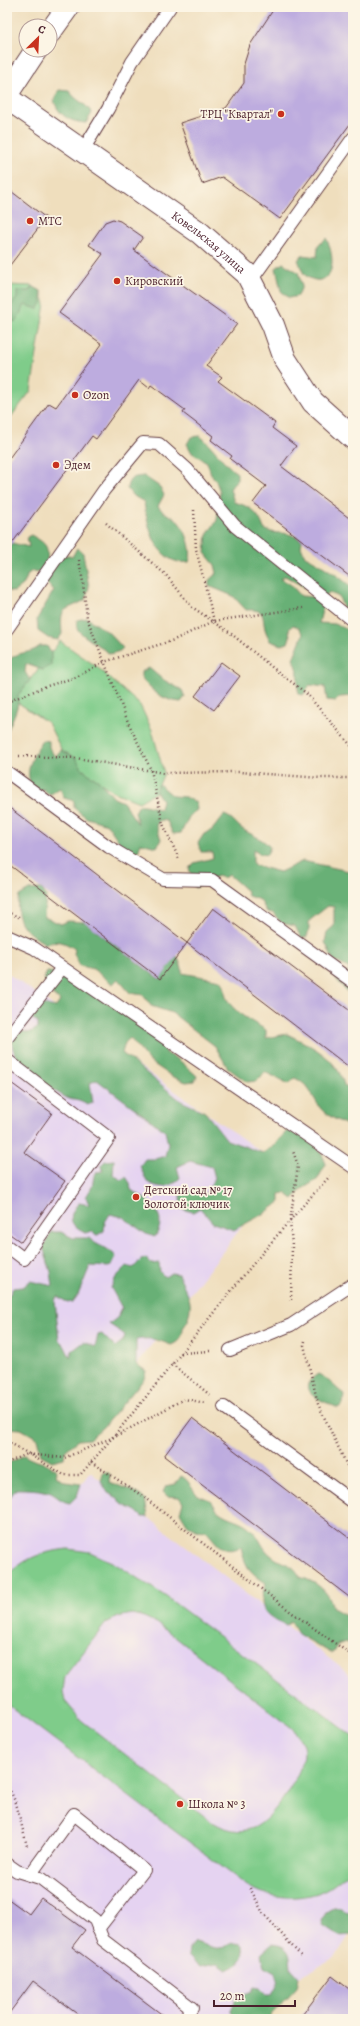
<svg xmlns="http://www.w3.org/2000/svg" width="360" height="2026" viewBox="0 0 360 2026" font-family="Alegreya,serif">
  <rect width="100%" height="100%" fill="#fcf5e5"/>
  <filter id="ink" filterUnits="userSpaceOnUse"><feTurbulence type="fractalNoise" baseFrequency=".025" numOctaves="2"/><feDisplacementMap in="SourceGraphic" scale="8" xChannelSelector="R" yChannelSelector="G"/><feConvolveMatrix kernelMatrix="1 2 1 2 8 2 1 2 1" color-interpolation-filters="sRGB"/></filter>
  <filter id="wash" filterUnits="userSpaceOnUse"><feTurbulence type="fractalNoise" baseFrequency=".012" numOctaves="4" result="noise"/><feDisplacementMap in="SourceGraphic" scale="16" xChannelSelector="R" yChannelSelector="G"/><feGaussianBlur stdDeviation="0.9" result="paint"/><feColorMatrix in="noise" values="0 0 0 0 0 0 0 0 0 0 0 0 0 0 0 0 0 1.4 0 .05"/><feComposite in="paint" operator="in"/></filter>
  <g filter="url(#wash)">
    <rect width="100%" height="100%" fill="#efdebd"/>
    <g fill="#e5d3f1">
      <path d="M 7,973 L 286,1169 L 136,1365 L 7,1388 Z"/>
      <path d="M 24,1464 L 71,1498 L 90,1472 L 353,1677 L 353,1930 L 335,1957 L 281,1987 L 256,2019 L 7,2019 L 7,1487 Z"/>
    </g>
    <g fill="#7fcc8a" stroke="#64765a" fill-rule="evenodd">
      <path d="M 7,285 L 32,286 L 41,291 L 45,304 L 31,391 L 7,422 Z"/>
      <path d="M 60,641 L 96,666 L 140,705 L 152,730 L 164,773 L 156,792 L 139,802 L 112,791 L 65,757 L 48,723 L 14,700 Z"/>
      <path d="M 68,1549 L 90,1552 L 114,1563 L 165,1596 L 353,1736 L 353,1868 L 351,1871 C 342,1878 333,1887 323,1891 C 299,1901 272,1898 250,1888 L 7,1704 L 7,1575 C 27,1557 42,1552 68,1549 ZM 132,1614 L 144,1617 L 157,1623 L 292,1728 C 298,1736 304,1742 304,1753 C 304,1772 272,1821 253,1828 C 239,1834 225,1829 212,1822 L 81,1720 L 65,1701 L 63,1691 L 65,1676 L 106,1623 L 118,1617 Z"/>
    </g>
    <g fill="#67b076" stroke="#586850">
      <path d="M 59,90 L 69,91 C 77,102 85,102 92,113 L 86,123 C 71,122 58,116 54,100 Z"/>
      <path d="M 326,238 C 332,249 338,276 320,280 C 315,281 308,278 305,275 C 302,272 300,264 298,260 L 302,255 L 317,257 L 318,246 Z"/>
      <path d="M 283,263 L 298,272 L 302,286 L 298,296 L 289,298 L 281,291 L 276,268 Z"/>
      <path d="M 32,286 L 41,291 L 42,303 L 38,309 L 25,305 L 16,321 L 12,322 L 13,312 L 9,308 L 17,298 L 17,291 L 30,291 Z"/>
      <path d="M 200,436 C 214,447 223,463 237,473 L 237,479 L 230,489 L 234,502 C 250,506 259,513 264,529 C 279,537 285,528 302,541 L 301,547 L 305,556 C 314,560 348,581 352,589 C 355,594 354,605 350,610 L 343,607 L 339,597 L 329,592 L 324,598 L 285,576 L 280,579 L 289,583 L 301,596 L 314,597 L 320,600 L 323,606 L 319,623 L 335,624 L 353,632 L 353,696 L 340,697 L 336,701 L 327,700 L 325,687 L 310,685 L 303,695 L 299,694 C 295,679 302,674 293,659 L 303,634 L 298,627 L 293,625 L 289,629 L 290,637 L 288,643 L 281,645 L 270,641 C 269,638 266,633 265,629 C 262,616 266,609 246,610 L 233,596 L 209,586 L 209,580 L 217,573 L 215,565 L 205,553 L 207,535 L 217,520 L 220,492 L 216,481 L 211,474 L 207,462 L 192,453 L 187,444 L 191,437 Z"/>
      <path d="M 144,476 L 160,487 L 164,495 L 158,506 C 163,513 166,513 173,517 C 185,525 194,549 189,562 C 157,567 147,526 144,502 L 132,495 L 127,488 C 129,477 134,477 144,476 Z"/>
      <path d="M 31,535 C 45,543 49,545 47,561 L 66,555 L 72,557 L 77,548 L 83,553 L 89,587 L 85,600 C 62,613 60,605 62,634 L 58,640 L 48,638 L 38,631 L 37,619 L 54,590 L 42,579 L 42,572 L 32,571 L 28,574 L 24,584 L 14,592 L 7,591 L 7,550 L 12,543 L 29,547 L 27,537 Z"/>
      <path d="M 87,618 L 108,632 L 123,648 L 120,651 L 110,654 L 83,635 L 77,629 L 77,620 Z"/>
      <path d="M 40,646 L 47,646 L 51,653 L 51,665 L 43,670 L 26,664 L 25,672 L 30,680 L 18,695 C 20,708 11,720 7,733 L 7,662 C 19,649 28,656 40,646 Z"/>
      <path d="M 149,668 L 162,679 L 182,690 L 185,697 L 181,702 C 164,701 151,691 141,678 L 141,672 Z"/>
      <path d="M 42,740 L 49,741 L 49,747 L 55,757 L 61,750 L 76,758 L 83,770 L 100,782 L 114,798 L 123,802 L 138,824 L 135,812 L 139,805 C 147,804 152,808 160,809 L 162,800 L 155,790 L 159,784 L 173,796 L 185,797 L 196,802 L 197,810 L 190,815 L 181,833 L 173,834 L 167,821 L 160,820 L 156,825 L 161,839 L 157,847 L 141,843 L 138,852 L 132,852 L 122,846 L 107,824 L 87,818 L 74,808 L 74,801 L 64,798 L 60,788 L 51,794 L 46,793 L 44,789 L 35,791 C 21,772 33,758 42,740 Z"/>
      <path d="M 224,815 C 233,818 235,823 241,828 C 252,836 261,837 270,847 L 267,855 L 260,854 L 253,850 L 253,865 L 280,872 L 303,861 L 353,872 L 353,990 L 346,991 L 336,979 L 339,973 L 347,973 L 350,969 L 333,960 L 325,942 L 327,932 L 334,926 L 334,907 L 328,906 L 309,921 L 309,929 L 307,937 L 301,938 L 295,926 L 281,923 L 273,913 L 267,912 L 260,900 L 248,896 L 247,891 L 229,875 L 223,878 L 217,876 L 195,888 L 189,868 L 194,863 L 213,858 L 212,852 L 201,852 L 198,843 L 204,834 L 212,830 Z"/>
      <path d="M 42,889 L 46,896 L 44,917 L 61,924 L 68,921 L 85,922 L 159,979 L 177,956 L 182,968 L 182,973 L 221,980 C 226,987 224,990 226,997 C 232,1012 253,1022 266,1030 L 266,1038 L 287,1034 C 310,1045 338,1058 344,1085 L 353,1090 L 353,1128 C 343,1123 328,1117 321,1109 C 312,1097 310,1085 295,1078 L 289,1084 L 265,1072 L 257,1081 L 247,1082 L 228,1068 L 215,1046 L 172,1013 L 151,1006 L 143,995 L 130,993 L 118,979 L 113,984 L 93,969 L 80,966 L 74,954 L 75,949 C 64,942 58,939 46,944 C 26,933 13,921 19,896 L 29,890 Z"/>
      <path d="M 47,972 L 58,973 L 150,1028 L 166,1053 L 179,1060 L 197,1076 L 195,1081 L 186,1082 L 173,1077 L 149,1061 L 130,1038 L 125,1043 L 122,1053 L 181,1101 L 205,1112 L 227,1140 L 263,1153 L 273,1146 L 287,1131 C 307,1136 319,1144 326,1164 L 317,1180 L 302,1189 L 293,1199 L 285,1193 L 280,1194 L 280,1202 L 265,1213 L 234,1230 L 213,1223 L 200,1208 L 193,1212 L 181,1209 L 180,1195 L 189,1191 L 205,1195 L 215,1178 L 212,1167 L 190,1161 L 177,1167 L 180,1178 C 167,1189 161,1189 147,1182 L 140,1166 L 145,1159 L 155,1159 L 165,1156 L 168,1144 L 165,1131 L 97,1080 L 90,1083 L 93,1103 L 87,1105 C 78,1099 74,1101 67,1098 C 48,1088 2,1059 14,1034 L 21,1031 L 29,1033 L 38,1028 L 38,1022 L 31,1018 L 30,1009 L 34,1003 L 56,1007 L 60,1001 L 48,991 L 44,978 Z"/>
      <path d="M 114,1160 L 113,1175 L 122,1180 L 126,1177 L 130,1183 L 131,1190 C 148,1200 170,1214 155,1237 L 146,1234 L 123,1217 L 110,1214 L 105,1222 L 104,1231 L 96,1236 L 92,1231 L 86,1233 C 69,1227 67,1215 79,1203 L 89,1205 L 86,1197 L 92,1187 L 94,1176 L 97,1172 L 103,1171 L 101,1165 L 105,1161 Z"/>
      <path d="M 51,1232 L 61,1232 L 73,1238 L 89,1238 C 97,1247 110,1247 116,1257 L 110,1267 L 90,1266 L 78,1295 L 72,1303 L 65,1301 L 57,1296 L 55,1301 L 59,1340 L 64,1345 L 70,1357 L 72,1351 L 84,1342 L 95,1347 L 98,1335 L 102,1334 L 115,1347 L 123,1341 L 125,1335 L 109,1324 L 117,1318 L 122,1308 L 111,1288 L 116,1277 L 127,1266 L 133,1268 L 141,1260 L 146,1258 L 151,1264 L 159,1263 L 160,1272 L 165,1277 L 171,1273 L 178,1274 C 182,1284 192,1298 190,1308 C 190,1313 188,1315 188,1321 L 183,1328 C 183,1337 179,1342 171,1345 C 158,1340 150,1337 136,1340 L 136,1364 L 146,1371 L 144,1379 L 103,1427 L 89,1439 L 78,1440 L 65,1451 L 64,1458 L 52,1461 L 41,1455 L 37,1438 L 21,1429 L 7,1428 L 7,1299 L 13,1288 L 23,1287 L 30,1281 L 53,1286 L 51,1272 L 43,1247 Z"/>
      <path d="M 318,1374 C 328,1378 335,1388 344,1394 L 343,1404 L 338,1408 C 325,1401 290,1392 318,1374 Z"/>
      <path d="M 24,1455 C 35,1463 48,1461 57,1471 L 56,1476 L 65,1482 L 81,1484 L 77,1496 L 70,1503 C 62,1502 58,1497 51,1493 C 41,1489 27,1489 16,1489 L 7,1501 L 7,1464 Z"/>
      <path d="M 106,1472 L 110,1474 L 109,1482 L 135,1492 L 145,1499 L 148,1517 L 142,1517 L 136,1511 L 120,1503 L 118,1498 L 108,1493 L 101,1481 L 103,1473 Z"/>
      <path d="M 181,1476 C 190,1480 190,1488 197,1494 C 201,1497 207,1498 211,1501 C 214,1504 215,1508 218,1511 C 229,1520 242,1519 252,1530 C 260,1537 262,1549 272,1556 C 284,1566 292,1561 300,1577 C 317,1582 329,1591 333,1608 L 353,1619 L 353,1646 L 345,1642 L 337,1645 L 335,1651 L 331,1653 L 298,1634 L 291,1622 L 286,1625 C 263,1615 257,1608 266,1583 C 249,1572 245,1566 241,1547 C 222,1555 218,1544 206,1531 C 190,1531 187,1525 180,1512 L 183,1503 L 179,1497 L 167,1496 L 163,1492 L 166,1486 L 176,1484 Z"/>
      <path d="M 333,1908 L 341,1908 L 347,1913 L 353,1911 L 353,1935 L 339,1936 L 323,1925 L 322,1920 L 326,1912 Z"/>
      <path d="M 194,1942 C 201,1943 213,1949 219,1948 C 231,1947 226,1941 241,1944 C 249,1956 238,1966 227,1970 L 218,1964 L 200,1967 L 188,1956 L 189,1948 Z"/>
      <path d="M 272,1944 C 289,1946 290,1952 291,1968 L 299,1977 L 297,1987 L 267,2019 L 234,2019 L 231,2010 L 237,1997 L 252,1991 L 254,1987 L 260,1988 L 266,1994 L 272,1994 L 278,1983 L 275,1973 L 264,1967 L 261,1954 Z"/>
    </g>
    <g id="blocks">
      <g fill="#bdacdf">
        <path d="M 275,7 L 353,7 L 353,120 L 280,219 L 222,177 L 202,184 L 180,123 L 226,108 L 244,83 L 244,64 L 250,45 Z"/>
        <path d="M 7,188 L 46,218 L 7,269 Z"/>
        <path d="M 113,219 L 120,221 L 143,237 L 134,250 L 237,324 L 206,366 L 222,377 L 218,381 L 275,423 L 272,428 L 296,446 L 281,466 L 353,521 L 353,579 L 253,503 L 266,486 L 230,459 L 232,456 L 211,440 L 213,436 L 183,413 L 185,410 L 151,385 L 149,388 L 139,380 L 96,439 L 92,436 L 7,550 L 7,461 L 49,403 L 56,407 L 102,344 L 59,313 L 103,254 L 89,245 L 105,222 Z"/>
        <path d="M 221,662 L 240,676 L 214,710 L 195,696 Z"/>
        <path d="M 7,806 L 187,943 L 160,979 L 7,863 Z"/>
        <path d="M 213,908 L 353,1013 L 353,1070 L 187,943 Z"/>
        <path d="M 7,1080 L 52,1113 L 24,1152 L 65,1181 L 21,1242 L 7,1232 Z"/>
        <path d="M 192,1418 L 353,1541 L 353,1600 L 164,1456 Z"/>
        <path d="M 7,1898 L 29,1914 L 41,1898 L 85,1930 L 72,1947 L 168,2019 L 84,2019 L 33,1981 L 7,2016 Z"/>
        <path d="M 332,1976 L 353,1992 L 353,2019 L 299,2019 Z"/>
      </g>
    </g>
  </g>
  <g filter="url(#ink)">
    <use href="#blocks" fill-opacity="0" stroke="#633c41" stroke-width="1"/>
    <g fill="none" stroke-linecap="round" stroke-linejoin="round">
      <defs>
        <g id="service">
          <path d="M 83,150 L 108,109 L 132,62 L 170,7"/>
          <path d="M 250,282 L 353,138"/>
          <path d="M 7,629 L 104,490 L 143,443 L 159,444 L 188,470 L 235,526 L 353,621"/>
          <path d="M 7,772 L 109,847 L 163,879 L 212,880 L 353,982"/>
          <path d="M 7,936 L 34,948 L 353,1167"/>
          <path d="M 7,1038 L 62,968"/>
          <path d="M 7,1060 L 109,1138 L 24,1259 L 7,1246"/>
          <path d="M 230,1350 L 291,1325 L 353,1284"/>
          <path d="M 224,1407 L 353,1502"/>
          <path d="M 7,1864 L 17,1871 L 40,1878 L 95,1920 L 103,1940 L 192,2008 L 184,2019"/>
          <path d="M 30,1875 L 74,1814 L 144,1870 L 98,1929"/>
        </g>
        <g id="minor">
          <path id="s1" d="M 7,98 L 200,233 L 247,274 L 273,325 L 285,359 L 313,402 L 353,438"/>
        </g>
        <g id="tertiary">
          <path d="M 50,32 L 68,7"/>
          <path d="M 7,94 L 36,50"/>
        </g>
      </defs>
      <use href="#service" stroke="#633c41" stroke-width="14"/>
      <use href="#minor" stroke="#633c41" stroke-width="24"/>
      <use href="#tertiary" stroke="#633c41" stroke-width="24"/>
      <g stroke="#633c41" stroke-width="2.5" stroke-dasharray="1 3" stroke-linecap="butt">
        <path d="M 194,510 L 196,549 L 214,621"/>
        <path d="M 106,523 L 166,575 L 192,607 L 229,632 L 273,668 L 306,693 L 353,748"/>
        <path d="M 79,560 L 83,582 L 87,618 L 128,722 L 151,770 L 163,824 L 179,859"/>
        <path d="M 7,702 L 44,687 L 76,677 L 104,662 L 174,640 L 214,621 L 303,608"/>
        <path d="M 19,756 L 76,758 L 164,773 L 239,772 L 321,778 L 353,778"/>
        <path d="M 7,912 L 21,918"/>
        <path d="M 291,1300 L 292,1245 L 290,1222 L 298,1166 L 293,1151"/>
        <path d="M 305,1341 L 304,1345 L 318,1404 L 351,1474"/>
        <path d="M 181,1353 L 210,1351"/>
        <path d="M 172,1364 L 210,1395"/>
        <path d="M 7,1441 L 64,1475 L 80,1475 C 166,1378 241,1271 330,1176"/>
        <path d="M 91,1462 L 141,1495 L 291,1612 L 353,1656"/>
        <path d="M 7,1463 L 27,1454 L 64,1458 L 114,1437 L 184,1399 L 206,1403"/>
        <path d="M 7,1784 L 16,1803 L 27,1846"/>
        <path d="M 250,1888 L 263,1913 L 301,1956"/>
      </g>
      <use href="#service" stroke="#fff" stroke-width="12"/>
      <use href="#minor" stroke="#fff" stroke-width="22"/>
      <use href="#tertiary" stroke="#fff" stroke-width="22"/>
    </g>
  </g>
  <g fill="#c8321e" stroke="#fcf5e5" stroke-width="1.5">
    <circle cx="281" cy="114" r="4"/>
    <circle cx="30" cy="221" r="4"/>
    <circle cx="117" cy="281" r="4"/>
    <circle cx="75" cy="395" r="4"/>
    <circle cx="56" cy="465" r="4"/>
    <circle cx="136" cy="1197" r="4"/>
    <circle cx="180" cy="1804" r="4"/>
  </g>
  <g text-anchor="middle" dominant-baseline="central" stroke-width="3.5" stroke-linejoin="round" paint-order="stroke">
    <g font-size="12" fill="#4a1f2b" stroke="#fcf5e5" text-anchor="start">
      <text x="273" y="114" text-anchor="end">ТРЦ "Квартал"</text>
      <text x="38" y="221">МТС</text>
      <text x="125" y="281">Кировский</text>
      <text x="83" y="395">Ozon</text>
      <text x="64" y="465">Эдем</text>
      <text x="144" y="1190">Детский сад № 17<tspan x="144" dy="14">Золотой ключик</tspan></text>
      <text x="188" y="1804">Школа № 3</text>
    </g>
    <g font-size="12" fill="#4a1f2b" stroke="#fcf5e5">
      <text stroke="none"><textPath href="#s1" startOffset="248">Ковельская улица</textPath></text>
    </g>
  </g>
  <rect width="360" height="2026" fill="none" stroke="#fcf5e5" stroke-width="24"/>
  <g transform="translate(38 38) rotate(24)"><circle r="19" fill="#fcf5e5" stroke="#b59f9b"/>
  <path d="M0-3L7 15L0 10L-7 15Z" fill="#c8321e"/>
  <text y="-6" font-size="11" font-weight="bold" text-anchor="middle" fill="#4a1f2b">С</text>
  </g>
  <path d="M214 2000v6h81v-6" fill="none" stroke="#4a1f2b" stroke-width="2"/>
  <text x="220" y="2000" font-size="12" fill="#4a1f2b" stroke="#fcf5e5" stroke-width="3" paint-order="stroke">20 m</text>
</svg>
